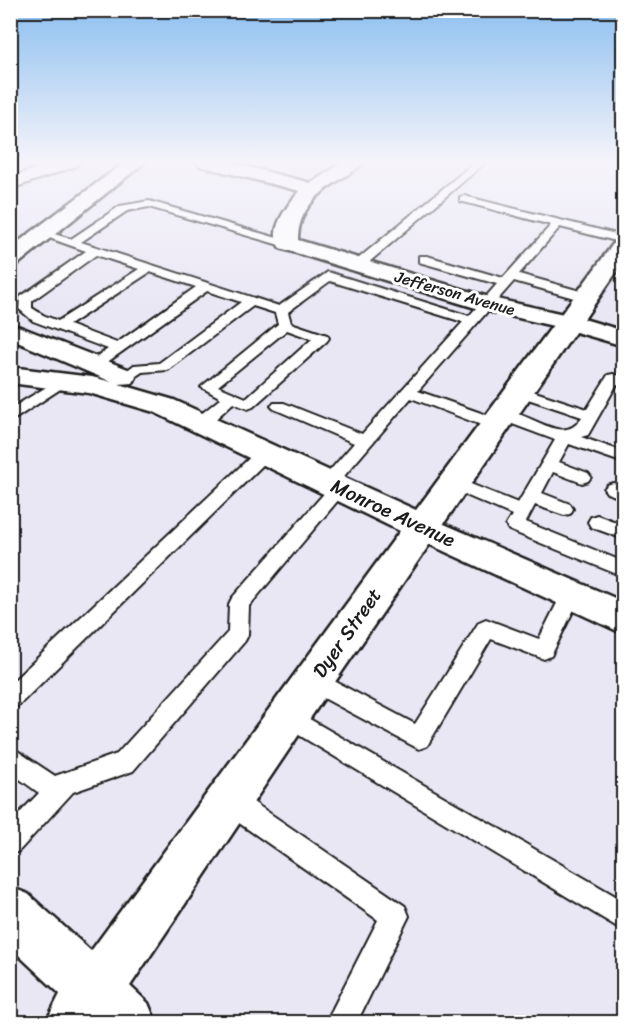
<svg xmlns="http://www.w3.org/2000/svg" width="634" height="1033" viewBox="0 0 634 1033" font-family="Sriracha,sans-serif">
  <rect width="100%" height="100%" fill="#eae7f5"/>
  <filter id="ink" filterUnits="userSpaceOnUse"><feTurbulence type="fractalNoise" baseFrequency=".0167" numOctaves="2"/><feDisplacementMap in="SourceGraphic" scale="12" xChannelSelector="R" yChannelSelector="G"/><feConvolveMatrix kernelMatrix="1 2 1 2 8 2 1 2 1" color-interpolation-filters="sRGB"/></filter>
  <g filter="url(#ink)">
    <g fill="none" stroke-linecap="round" stroke-linejoin="round">
      <defs>
        <g id="lane">
          <path d="M 475,162 L 486,162 L 361,269 L 353,269 L 353,263 Z"/>
          <path d="M 464,196 L 624,236 L 624,243 L 560,227 L 519,274 L 591,294 L 592,297 L 591,300 L 581,300 L 514,281 L 418,391 L 501,420 L 503,424 L 501,428 L 489,428 L 411,398 L 339,482 L 345,484 L 348,488 L 345,492 L 249,606 L 248,635 L 245,641 L 133,771 L 73,792 L 19,851 L 10,855 L 10,823 L 39,793 L 10,772 L 10,746 L 55,776 L 117,754 L 228,632 L 229,604 L 232,598 L 328,489 L 322,487 L 319,483 L 354,443 L 274,409 L 271,406 L 274,403 L 284,403 L 362,434 L 463,322 L 330,281 L 288,312 L 291,323 L 327,335 L 329,338 L 327,341 L 253,407 L 248,409 L 233,403 L 207,427 L 201,428 L 193,423 L 195,419 L 221,398 L 201,387 L 278,324 L 275,313 L 253,306 L 168,370 L 142,372 L 129,381 L 119,381 L 117,378 L 134,365 L 159,363 L 241,302 L 207,291 L 99,368 L 89,368 L 87,365 L 89,362 L 108,349 L 33,321 L 19,309 L 20,297 L 86,251 L 38,234 L 44,231 L 71,239 L 120,206 L 149,201 L 291,242 L 293,244 L 291,246 L 283,246 L 149,207 L 127,211 L 81,242 L 279,306 L 328,272 L 469,316 L 497,284 L 419,262 L 419,256 L 427,256 L 503,278 L 551,225 L 460,201 L 460,197 ZM 96,255 L 139,269 L 58,321 L 43,315 L 32,308 L 32,301 ZM 150,272 L 196,287 L 117,343 L 69,325 ZM 287,330 L 312,339 L 246,398 L 218,386 Z"/>
          <path d="M 613,374 L 624,377 L 624,386 L 617,384 L 588,435 L 581,437 L 624,452 L 624,463 L 569,444 L 559,462 L 588,473 L 591,477 L 588,481 L 582,483 L 553,472 L 542,493 L 570,504 L 573,509 L 570,514 L 564,515 L 535,505 L 526,522 L 624,562 L 624,577 L 509,530 L 506,525 L 512,515 L 447,487 L 444,483 L 447,479 L 453,477 L 518,503 L 555,440 L 496,418 L 494,415 L 496,412 C 525,404 562,451 582,417 L 513,394 L 510,391 L 513,388 L 523,388 L 587,409 L 608,375 Z"/>
          <path d="M 63,377 L 70,381 L 68,384 L 10,422 L 10,409 Z"/>
          <path d="M 265,447 L 271,449 L 273,453 L 271,457 L 18,706 L 10,709 L 10,684 L 259,449 Z"/>
          <path d="M 613,483 L 624,486 L 624,499 L 607,493 L 604,489 L 607,485 Z"/>
          <path d="M 597,515 L 624,525 L 624,539 L 591,527 L 588,522 L 591,517 Z"/>
          <path d="M 571,587 L 578,589 L 581,595 L 551,656 L 544,659 L 491,639 L 427,746 L 419,749 L 305,688 L 302,681 L 305,674 L 313,671 L 321,674 L 415,724 L 479,622 L 486,619 L 539,639 L 564,589 Z"/>
          <path d="M 287,706 L 624,901 L 624,931 L 279,723 L 276,716 L 279,709 Z"/>
          <path d="M 228,788 L 237,791 L 405,906 L 409,916 L 357,1022 L 326,1022 L 378,920 L 219,809 L 216,800 L 219,791 Z"/>
        </g>
        <g id="street">
          <path d="M 197,162 L 228,162 L 311,183 L 343,162 L 364,162 C 359,168 352,172 345,176 C 319,193 298,208 298,240 L 492,298 L 577,317 L 624,331 L 624,346 L 562,328 L 479,309 L 280,248 C 267,231 288,204 300,191 L 200,166 Z"/>
          <path d="M 421,514 L 624,602 L 624,634 L 409,535 L 404,526 L 409,517 Z"/>
        </g>
        <g id="secondary">
          <path d="M 53,162 L 79,162 L 76,166 L 10,189 L 10,178 Z"/>
          <path d="M 125,162 L 145,162 L 18,264 L 10,265 L 10,248 Z"/>
          <path d="M 624,239 L 624,261 L 302,730 L 130,986 L 148,1003 L 156,1022 L 46,1022 L 60,994 L 10,947 L 10,887 L 28,894 L 91,951 L 400,531 L 154,412 L 89,393 L 10,383 L 10,367 L 92,377 L 112,382 L 10,339 L 10,323 L 133,371 L 136,377 L 133,383 L 119,384 L 174,400 L 416,510 L 616,240 Z"/>
        </g>
      </defs>
      <use href="#lane" stroke="#1c1c1c" stroke-width="4"/>
      <use href="#street" stroke="#1c1c1c" stroke-width="5"/>
      <use href="#secondary" stroke="#1c1c1c" stroke-width="5"/>
      <use href="#lane" fill="#fff" fill-rule="evenodd"/>
      <use href="#street" fill="#fff" fill-rule="evenodd"/>
      <use href="#secondary" fill="#fff" fill-rule="evenodd"/>
    </g>
  </g>
  <linearGradient id="sky" x2="0" y2="1"><stop stop-color="#8bbff0"/><stop offset="0.53" stop-color="#f6f4fa"/><stop offset="1" stop-color="#f6f4fa" stop-opacity="0"/></linearGradient>
  <rect width="634" height="307" fill="url(#sky)"/>
  <g text-anchor="middle" dominant-baseline="central" stroke-width="6" stroke-linejoin="round" paint-order="stroke">
    <g font-size="16" fill="#1c1c1c" stroke="#fff">
      <text transform="translate(455 293) rotate(16)">Jefferson Avenue</text>
    </g>
    <g font-size="20" fill="#1c1c1c" stroke="#fff">
      <text transform="translate(393 513) rotate(25)">Monroe Avenue</text>
      <text transform="translate(347 633) rotate(-55)">Dyer Street</text>
    </g>
  </g>
  <rect width="634" height="1033" fill="none" stroke="#fff" stroke-width="36"/>
  <rect x="18" y="18" width="598" height="997" fill="none" stroke="#1c1c1c" stroke-width="2" filter="url(#ink)"/>
</svg>
